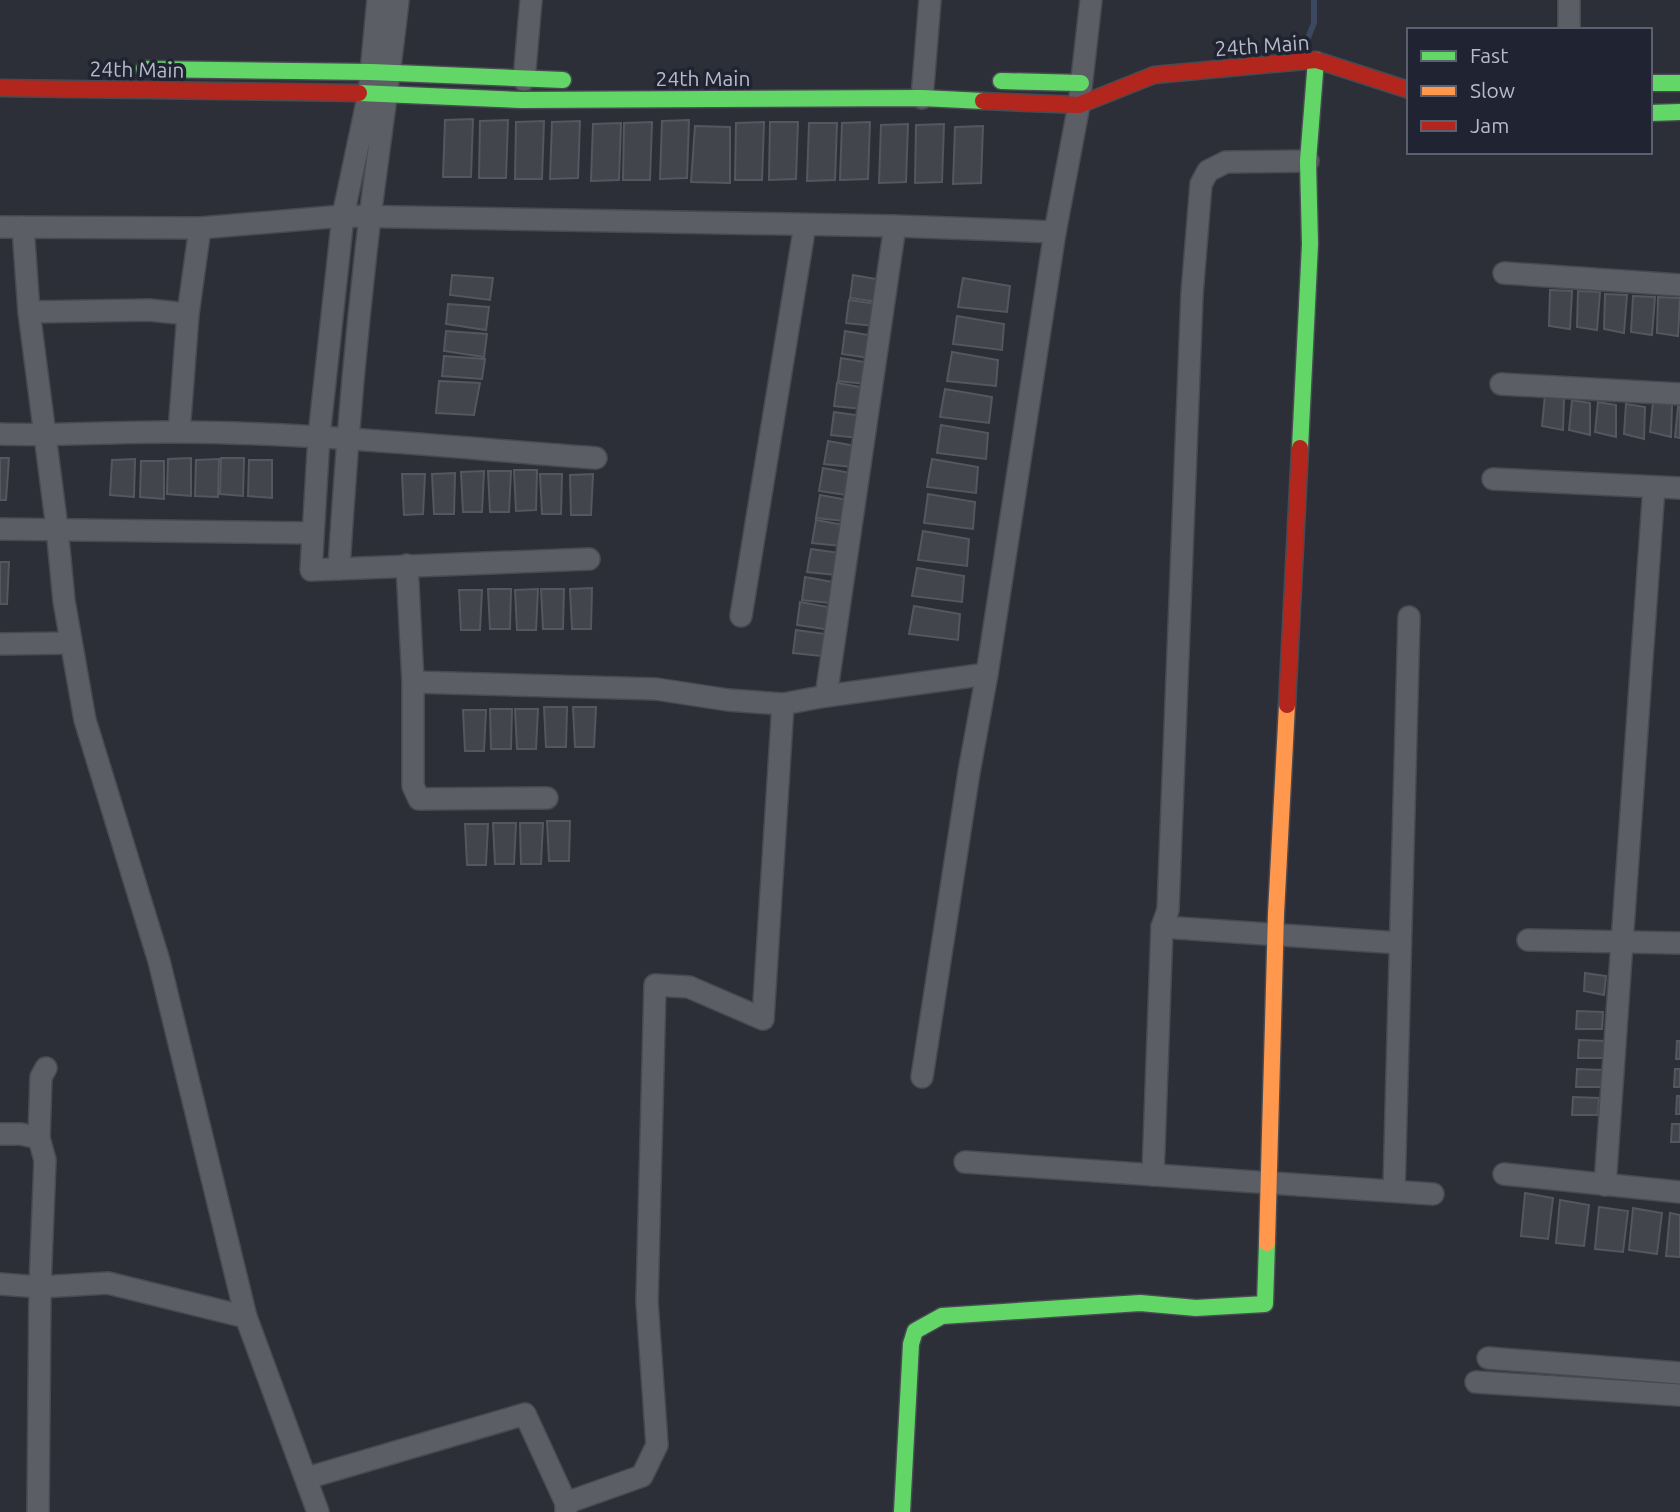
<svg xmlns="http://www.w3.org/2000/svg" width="1680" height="1512" viewBox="0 0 1680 1512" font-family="Ubuntu,sans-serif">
  <rect width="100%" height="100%" fill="#2c2f38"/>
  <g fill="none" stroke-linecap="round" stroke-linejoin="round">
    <path stroke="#3c4760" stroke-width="6" d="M 1308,38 L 1314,23 L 1314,0"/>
  </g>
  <g fill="#43454c" stroke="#54575f" stroke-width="2">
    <path d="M 473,119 L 471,177 L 443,177 L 445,120 Z"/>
    <path d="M 508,120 L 506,178 L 479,178 L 480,121 Z"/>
    <path d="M 689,120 L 687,178 L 660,179 L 662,121 Z"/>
    <path d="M 544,121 L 542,179 L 515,179 L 516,122 Z"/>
    <path d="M 580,121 L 578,178 L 550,179 L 552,122 Z"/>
    <path d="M 652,122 L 650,180 L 623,180 L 624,123 Z"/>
    <path d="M 764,122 L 762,180 L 735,180 L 736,123 Z"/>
    <path d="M 770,122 L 798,122 L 796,179 L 769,180 Z"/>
    <path d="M 870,122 L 868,179 L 840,180 L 842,123 Z"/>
    <path d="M 621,123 L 619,180 L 591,181 L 593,124 Z"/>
    <path d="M 809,123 L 837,123 L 835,180 L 807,181 Z"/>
    <path d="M 908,124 L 906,182 L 879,183 L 881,125 Z"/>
    <path d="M 944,124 L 942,182 L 915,183 L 916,125 Z"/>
    <path d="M 695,126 L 730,127 L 730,183 L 691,182 Z"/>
    <path d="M 983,126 L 981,183 L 953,184 L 955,127 Z"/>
    <path d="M 452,275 L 493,278 L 490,300 L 450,295 Z"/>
    <path d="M 853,275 L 882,280 L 878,302 L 850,298 Z"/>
    <path d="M 963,278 L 1010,286 L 1007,312 L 958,307 Z"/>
    <path d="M 1550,290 L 1572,291 L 1570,329 L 1549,326 Z"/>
    <path d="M 1578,291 L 1600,292 L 1597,330 L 1577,327 Z"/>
    <path d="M 1605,294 L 1627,295 L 1624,333 L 1604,329 Z"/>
    <path d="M 1633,296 L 1655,297 L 1652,335 L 1631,332 Z"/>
    <path d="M 1658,297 L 1680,298 L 1678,336 L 1657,333 Z"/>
    <path d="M 849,300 L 877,304 L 874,326 L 846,323 Z"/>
    <path d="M 448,304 L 489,307 L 486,330 L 446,324 Z"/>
    <path d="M 957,316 L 1004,324 L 1002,350 L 953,344 Z"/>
    <path d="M 446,331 L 487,334 L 484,357 L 444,351 Z"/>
    <path d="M 845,331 L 874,336 L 870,358 L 842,354 Z"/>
    <path d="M 952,352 L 998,360 L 996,386 L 947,381 Z"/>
    <path d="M 444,356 L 485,359 L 482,379 L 442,376 Z"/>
    <path d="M 841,358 L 870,363 L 866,384 L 838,381 Z"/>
    <path d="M 439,381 L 480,383 L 474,415 L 436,413 Z"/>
    <path d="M 837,383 L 866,388 L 862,409 L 834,406 Z"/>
    <path d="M 945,389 L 992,397 L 989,423 L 940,417 Z"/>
    <path d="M 1545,395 L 1564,398 L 1563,430 L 1542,426 Z"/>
    <path d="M 1572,400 L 1590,403 L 1590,435 L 1569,430 Z"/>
    <path d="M 1598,402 L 1616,405 L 1616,437 L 1595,432 Z"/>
    <path d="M 1653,402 L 1672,405 L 1671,437 L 1650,432 Z"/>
    <path d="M 1626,404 L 1645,407 L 1644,439 L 1624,434 Z"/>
    <path d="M 1678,407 L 1680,407 L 1680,438 L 1675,437 Z"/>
    <path d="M 834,412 L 863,416 L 859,438 L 831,435 Z"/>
    <path d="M 941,425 L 988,433 L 986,459 L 937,453 Z"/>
    <path d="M 828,441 L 856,446 L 852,467 L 824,464 Z"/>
    <path d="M 0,458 L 9,458 L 6,500 L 0,500 Z"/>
    <path d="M 191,458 L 191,496 L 167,494 L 168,459 Z"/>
    <path d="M 221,458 L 244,458 L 243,496 L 220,494 Z"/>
    <path d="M 135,459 L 134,497 L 110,495 L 112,460 Z"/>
    <path d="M 219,459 L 218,497 L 195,496 L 196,460 Z"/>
    <path d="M 932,459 L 978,467 L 976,493 L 927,487 Z"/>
    <path d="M 249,460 L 272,460 L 272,498 L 248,496 Z"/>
    <path d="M 141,461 L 164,461 L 164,499 L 140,497 Z"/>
    <path d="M 823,468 L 851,473 L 847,495 L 819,491 Z"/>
    <path d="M 514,470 L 537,470 L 536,510 L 516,511 Z"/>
    <path d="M 484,471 L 482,512 L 463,512 L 461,472 Z"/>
    <path d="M 488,471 L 511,471 L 509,512 L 490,512 Z"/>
    <path d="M 455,473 L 454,514 L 434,514 L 432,474 Z"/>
    <path d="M 402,474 L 425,474 L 423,514 L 404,515 Z"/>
    <path d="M 540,474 L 562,474 L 561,514 L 542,514 Z"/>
    <path d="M 593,474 L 591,515 L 571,515 L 570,475 Z"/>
    <path d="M 928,494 L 975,502 L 973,529 L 924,523 Z"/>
    <path d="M 820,495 L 848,500 L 845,521 L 816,518 Z"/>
    <path d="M 816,520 L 844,525 L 841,546 L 812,543 Z"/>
    <path d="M 923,531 L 969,539 L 967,566 L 918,560 Z"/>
    <path d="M 811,549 L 840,553 L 836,575 L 807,572 Z"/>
    <path d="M 0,562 L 9,562 L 7,604 L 0,604 Z"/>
    <path d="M 917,568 L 964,576 L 962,602 L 912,596 Z"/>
    <path d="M 805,577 L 833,582 L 830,603 L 802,600 Z"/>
    <path d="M 592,588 L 591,629 L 572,629 L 570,589 Z"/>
    <path d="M 488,589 L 511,589 L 510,629 L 490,629 Z"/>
    <path d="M 538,589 L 536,630 L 517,630 L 515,590 Z"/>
    <path d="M 541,589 L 564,589 L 563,629 L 543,629 Z"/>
    <path d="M 459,590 L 482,590 L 480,630 L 461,630 Z"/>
    <path d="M 800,602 L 828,607 L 825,629 L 797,625 Z"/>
    <path d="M 914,606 L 960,614 L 958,640 L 909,634 Z"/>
    <path d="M 796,630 L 825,634 L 821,656 L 793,653 Z"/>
    <path d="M 544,707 L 567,707 L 566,747 L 546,747 Z"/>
    <path d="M 573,707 L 596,707 L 594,747 L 575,747 Z"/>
    <path d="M 490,709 L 512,709 L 511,749 L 491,749 Z"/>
    <path d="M 515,709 L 538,709 L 536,749 L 517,749 Z"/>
    <path d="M 463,710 L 486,710 L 484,751 L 465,751 Z"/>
    <path d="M 547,821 L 570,821 L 569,861 L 549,861 Z"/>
    <path d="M 493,823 L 516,823 L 514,864 L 495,864 Z"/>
    <path d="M 520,823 L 543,823 L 541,864 L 521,864 Z"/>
    <path d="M 465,824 L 488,824 L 486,865 L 467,865 Z"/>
    <path d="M 1585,973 L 1606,976 L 1604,995 L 1584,991 Z"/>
    <path d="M 1577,1011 L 1603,1012 L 1602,1029 L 1576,1029 Z"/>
    <path d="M 1579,1040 L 1605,1041 L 1604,1058 L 1578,1058 Z"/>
    <path d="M 1677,1041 L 1680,1041 L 1680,1059 L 1676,1059 Z"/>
    <path d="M 1577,1069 L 1603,1070 L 1601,1087 L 1576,1087 Z"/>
    <path d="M 1675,1069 L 1680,1069 L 1680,1087 L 1674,1087 Z"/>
    <path d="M 1677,1096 L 1680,1096 L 1680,1114 L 1676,1114 Z"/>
    <path d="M 1573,1097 L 1599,1098 L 1598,1115 L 1572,1115 Z"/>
    <path d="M 1672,1124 L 1680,1124 L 1680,1142 L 1671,1142 Z"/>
    <path d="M 1525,1193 L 1553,1198 L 1548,1239 L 1521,1236 Z"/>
    <path d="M 1560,1200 L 1589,1205 L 1584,1246 L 1556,1243 Z"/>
    <path d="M 1599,1207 L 1628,1211 L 1623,1252 L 1595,1249 Z"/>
    <path d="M 1633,1208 L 1662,1213 L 1657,1254 L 1629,1250 Z"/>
    <path d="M 1670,1213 L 1680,1215 L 1680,1257 L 1666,1256 Z"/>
  </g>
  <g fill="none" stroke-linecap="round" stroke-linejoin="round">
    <defs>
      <g id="street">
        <path d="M 378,0 L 369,93 L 343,216 L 319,436 L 311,570 L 589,559"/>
        <path d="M 1569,0 L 1569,30"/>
        <path d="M 524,80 L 531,0"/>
        <path d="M 922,98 L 930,0"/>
        <path d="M 0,227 L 200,228 L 343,216 L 895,226 L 1055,232"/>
        <path d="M 23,227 L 29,312 L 57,528 L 64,601 L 85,720 L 159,961 L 246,1317 L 318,1512"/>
        <path d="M 1504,273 L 1680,285"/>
        <path d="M 29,312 L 149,310 L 188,314"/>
        <path d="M 1501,384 L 1680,394"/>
        <path d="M 179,432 L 188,314 L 200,228"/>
        <path d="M 0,434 C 60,436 121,431 181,432 C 319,433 458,448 596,458"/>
        <path d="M 1493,479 L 1680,488"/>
        <path d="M 0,529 L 313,533"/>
        <path d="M 407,565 L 413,682 L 413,786 L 419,799 L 547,798"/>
        <path d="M 339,569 C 346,451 356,334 370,217 C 379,145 390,73 398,0"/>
        <path d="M 741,616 L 805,225"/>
        <path d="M 0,644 L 71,643"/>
        <path d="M 413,682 L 656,689 L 728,700 L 783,704 L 826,696 L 987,674"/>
        <path d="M 826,696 L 895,226"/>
        <path d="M 1162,927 L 1400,943"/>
        <path d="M 1528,940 L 1680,943"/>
        <path d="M 922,1077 L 969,772 L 987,674 L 1055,232 L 1079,105 L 1091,0"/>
        <path d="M 0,1134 L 21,1134 L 39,1138"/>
        <path d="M 965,1162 L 1433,1194"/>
        <path d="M 1504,1174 L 1680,1192"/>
        <path d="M 1153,1175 L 1162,927 L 1168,910 L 1192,294 L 1201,184 L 1208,171 L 1226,162 L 1308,161"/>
        <path d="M 1605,1185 L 1654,487"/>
        <path d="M 1394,1191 L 1409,617"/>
        <path d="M 0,1284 L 40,1287 L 108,1283 L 246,1317"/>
        <path d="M 1488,1358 L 1680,1373"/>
        <path d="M 1476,1382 L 1680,1395"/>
        <path d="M 307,1478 L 525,1414 L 566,1503 L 566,1512"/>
        <path d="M 566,1503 L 642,1476 L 657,1445 L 647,1302 L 655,985 L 689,987 L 763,1019 L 783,704"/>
        <path d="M 38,1512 L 40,1287 L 45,1160 L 39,1138 L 41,1077 L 46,1068"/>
      </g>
      <g id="fast">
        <path d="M 144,69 L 371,72 L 563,80"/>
        <path d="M 1001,81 L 1081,83"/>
        <path d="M 1650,83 L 1680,83"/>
        <path d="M 359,93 L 520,100 L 922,98 L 983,101"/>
        <path d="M 1650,113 L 1680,112"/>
        <path d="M 1300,448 L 1310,244 L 1308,161 L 1316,60"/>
        <path d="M 902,1512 L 911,1344 L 915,1331 L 942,1316 L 1140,1303 L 1196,1308 L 1265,1304 L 1267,1243"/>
      </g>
      <path id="slow" d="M 1267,1243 L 1276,914 L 1287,705"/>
      <g id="jam">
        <path d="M 0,88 L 359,93"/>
        <path d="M 983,101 L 1079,105 L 1154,75 L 1316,60 L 1409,90"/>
        <path d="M 1287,705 L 1300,448"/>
      </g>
    </defs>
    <use href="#street" stroke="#484a51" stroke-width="24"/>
    <use href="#fast" stroke="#484a51" stroke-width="19"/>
    <use href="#slow" stroke="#484a51" stroke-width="19"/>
    <use href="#jam" stroke="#484a51" stroke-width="19"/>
    <use href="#street" stroke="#5c5e66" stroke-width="21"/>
    <use href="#fast" stroke="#63d668" stroke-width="16"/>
    <use href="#slow" stroke="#ff974d" stroke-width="16"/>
    <use href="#jam" stroke="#b3261e" stroke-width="16"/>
  </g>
  <g text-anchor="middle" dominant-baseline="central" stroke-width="7" stroke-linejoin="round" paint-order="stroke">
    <g font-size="21" fill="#b7bbc8" stroke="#202432">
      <text transform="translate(1262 45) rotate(-4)">24th Main</text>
      <text transform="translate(137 69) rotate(1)">24th Main</text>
      <text x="703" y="78">24th Main</text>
    </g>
  </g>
  <rect x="1407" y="28" width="245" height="126" fill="#202432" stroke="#5c606e" stroke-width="2"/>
  <rect x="1421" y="51" width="35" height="10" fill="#63d668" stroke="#5c606e" stroke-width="2"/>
  <text x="1470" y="63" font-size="21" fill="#b7bbc8">Fast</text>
  <rect x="1421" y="86" width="35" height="10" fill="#ff974d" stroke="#5c606e" stroke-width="2"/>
  <text x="1470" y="98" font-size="21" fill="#b7bbc8">Slow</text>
  <rect x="1421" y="121" width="35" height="10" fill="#b3261e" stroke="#5c606e" stroke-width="2"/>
  <text x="1470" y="133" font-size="21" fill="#b7bbc8">Jam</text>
</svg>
